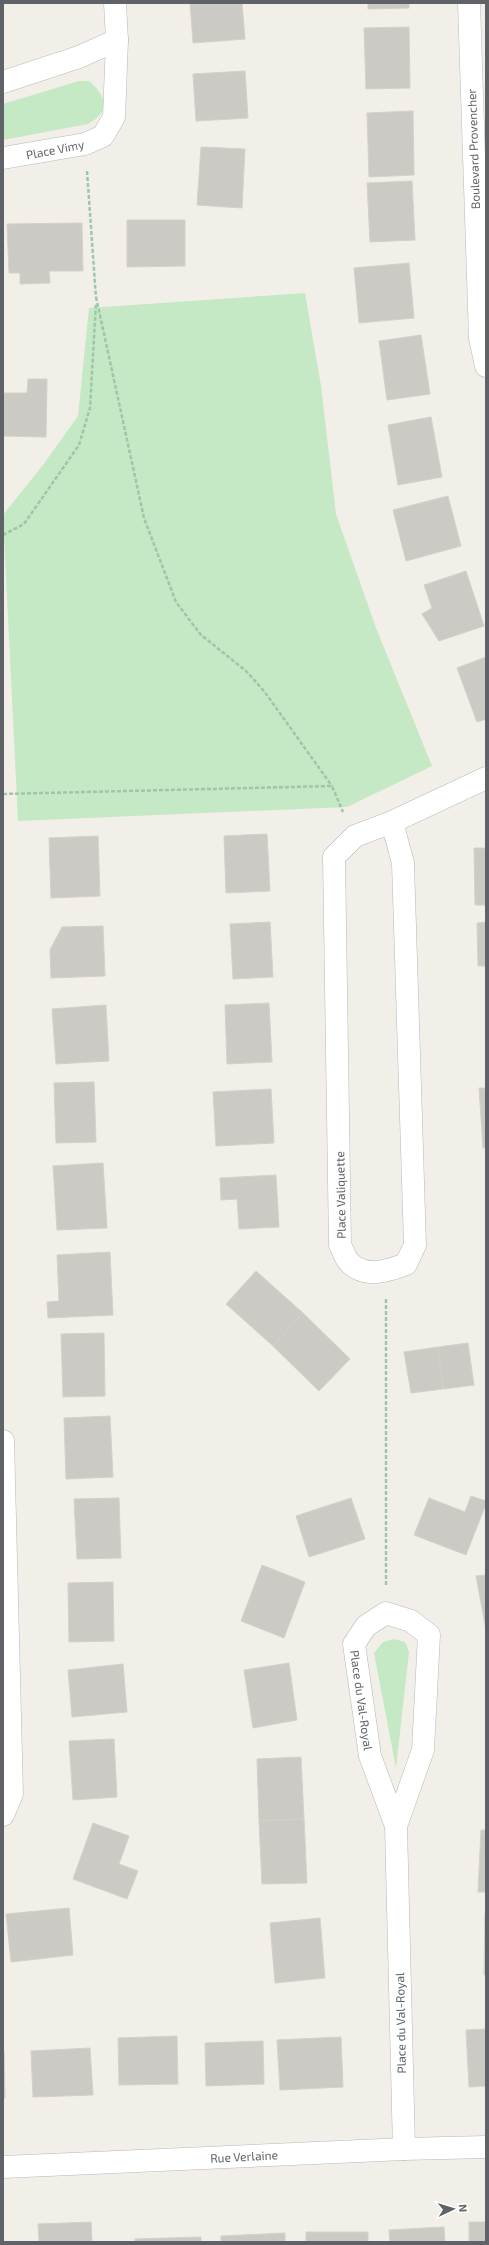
<svg xmlns="http://www.w3.org/2000/svg" width="489" height="2245" viewBox="0 0 489 2245" font-family="'Exo 2',sans-serif">
  <rect width="100%" height="100%" fill="#f1efe8"/>
  <g fill="#c5e8c5">
    <path d="M 79,81 L 89,81 C 107,97 111,111 88,124 L 3,140 L 3,104 Z"/>
    <path d="M 305,293 L 321,386 L 336,514 L 376,628 L 432,766 L 347,807 L 18,821 L 3,515 L 43,465 L 78,416 L 89,308 Z"/>
    <path d="M 394,1639 L 405,1642 L 409,1652 L 396,1768 L 374,1653 L 383,1642 Z"/>
  </g>
  <g fill="#cccac5" stroke="#d6d1c6">
    <path d="M 190,3 L 242,3 L 245,39 L 193,43 Z"/>
    <path d="M 368,3 L 409,3 L 409,8 L 368,9 Z"/>
    <path d="M 409,27 L 410,88 L 366,89 L 364,28 Z"/>
    <path d="M 245,71 L 248,118 L 196,121 L 193,74 Z"/>
    <path d="M 413,111 L 414,175 L 369,177 L 367,113 Z"/>
    <path d="M 201,147 L 245,149 L 242,208 L 197,205 Z"/>
    <path d="M 412,181 L 415,240 L 370,242 L 367,183 Z"/>
    <path d="M 127,220 L 185,220 L 185,266 L 127,267 Z"/>
    <path d="M 82,223 L 83,271 L 49,271 L 50,283 L 20,284 L 20,273 L 9,273 L 7,224 Z"/>
    <path d="M 409,263 L 414,318 L 359,323 L 354,268 Z"/>
    <path d="M 421,335 L 430,394 L 387,400 L 379,341 Z"/>
    <path d="M 28,379 L 47,379 L 46,437 L 3,436 L 3,393 L 27,393 Z"/>
    <path d="M 431,417 L 442,477 L 398,485 L 388,425 Z"/>
    <path d="M 448,496 L 461,546 L 406,561 L 393,510 Z"/>
    <path d="M 466,571 L 484,626 L 439,641 L 422,614 L 432,608 L 424,585 Z"/>
    <path d="M 486,657 L 486,719 L 477,722 L 457,668 Z"/>
    <path d="M 267,834 L 270,891 L 226,893 L 224,836 Z"/>
    <path d="M 98,836 L 100,896 L 51,898 L 49,838 Z"/>
    <path d="M 474,848 L 486,848 L 486,905 L 475,905 Z"/>
    <path d="M 270,922 L 273,977 L 233,979 L 230,924 Z"/>
    <path d="M 486,922 L 486,966 L 478,966 L 477,923 Z"/>
    <path d="M 103,926 L 105,976 L 51,978 L 50,950 L 62,927 Z"/>
    <path d="M 269,1003 L 272,1062 L 227,1064 L 225,1005 Z"/>
    <path d="M 106,1005 L 109,1061 L 56,1064 L 52,1009 Z"/>
    <path d="M 94,1082 L 96,1142 L 56,1143 L 54,1083 Z"/>
    <path d="M 479,1088 L 486,1088 L 486,1148 L 483,1148 Z"/>
    <path d="M 271,1089 L 274,1143 L 216,1146 L 213,1092 Z"/>
    <path d="M 103,1163 L 107,1228 L 57,1230 L 53,1166 Z"/>
    <path d="M 276,1175 L 279,1227 L 239,1229 L 237,1199 L 221,1200 L 220,1178 Z"/>
    <path d="M 110,1252 L 113,1315 L 48,1318 L 47,1302 L 59,1301 L 57,1255 Z"/>
    <path d="M 256,1271 L 303,1313 L 273,1346 L 226,1304 Z"/>
    <path d="M 303,1313 L 350,1359 L 319,1391 L 273,1346 Z"/>
    <path d="M 104,1333 L 105,1396 L 63,1397 L 61,1334 Z"/>
    <path d="M 468,1343 L 474,1385 L 443,1389 L 438,1347 Z"/>
    <path d="M 438,1347 L 443,1389 L 411,1393 L 404,1352 Z"/>
    <path d="M 110,1416 L 113,1477 L 66,1479 L 64,1418 Z"/>
    <path d="M 471,1496 L 486,1501 L 486,1504 L 466,1555 L 414,1535 L 429,1498 L 465,1512 Z"/>
    <path d="M 119,1498 L 121,1558 L 77,1559 L 74,1499 Z"/>
    <path d="M 351,1498 L 365,1539 L 309,1557 L 296,1516 Z"/>
    <path d="M 262,1565 L 305,1582 L 284,1638 L 241,1621 Z"/>
    <path d="M 486,1575 L 486,1630 L 476,1576 Z"/>
    <path d="M 113,1582 L 114,1641 L 69,1642 L 68,1583 Z"/>
    <path d="M 289,1663 L 297,1720 L 253,1728 L 244,1670 Z"/>
    <path d="M 123,1664 L 127,1712 L 72,1717 L 68,1670 Z"/>
    <path d="M 114,1739 L 117,1797 L 73,1800 L 69,1741 Z"/>
    <path d="M 301,1757 L 304,1819 L 259,1821 L 257,1759 Z"/>
    <path d="M 304,1819 L 307,1883 L 262,1884 L 259,1821 Z"/>
    <path d="M 93,1823 L 129,1836 L 119,1864 L 138,1871 L 127,1899 L 73,1879 Z"/>
    <path d="M 481,1830 L 486,1830 L 486,1892 L 478,1892 Z"/>
    <path d="M 69,1908 L 73,1955 L 11,1962 L 6,1914 Z"/>
    <path d="M 485,1913 L 486,1913 L 486,1975 L 484,1975 Z"/>
    <path d="M 320,1918 L 325,1978 L 275,1983 L 270,1923 Z"/>
    <path d="M 486,2029 L 486,2086 L 469,2087 L 466,2030 Z"/>
    <path d="M 177,2036 L 178,2084 L 119,2085 L 118,2038 Z"/>
    <path d="M 341,2037 L 343,2087 L 280,2090 L 277,2040 Z"/>
    <path d="M 263,2041 L 264,2084 L 206,2086 L 205,2043 Z"/>
    <path d="M 90,2048 L 93,2095 L 33,2097 L 31,2051 Z"/>
    <path d="M 3,2051 L 4,2051 L 5,2098 L 3,2098 Z"/>
    <path d="M 91,2222 L 92,2242 L 39,2242 L 38,2224 Z"/>
    <rect x="469" y="2222" width="17" height="20"/>
    <path d="M 444,2227 L 445,2242 L 390,2242 L 389,2230 Z"/>
    <rect x="306" y="2232" width="62" height="10"/>
    <path d="M 285,2233 L 285,2242 L 221,2242 L 221,2236 Z"/>
    <path d="M 201,2237 L 201,2242 L 135,2242 L 135,2239 Z"/>
  </g>
  <g fill="none" stroke-linecap="round" stroke-linejoin="round">
    <defs>
      <g id="street">
        <path d="M 3,82 L 79,57 L 117,40"/>
        <path d="M 3,158 L 85,144 L 103,136 L 114,117 L 117,40 L 115,3"/>
        <path d="M 392,822 L 403,863 L 415,1245 L 406,1264 C 388,1271 365,1279 349,1262 C 345,1258 343,1250 340,1245 L 334,857 L 355,836 L 392,822 L 486,778"/>
        <path d="M 3,1441 L 12,1794 L 3,1815"/>
        <path d="M 396,1826 L 423,1750 L 429,1635 L 411,1621 L 386,1613 L 366,1626 L 354,1644 L 370,1756 L 396,1826 L 404,2149"/>
        <path d="M 3,2167 L 404,2149 L 486,2147"/>
      </g>
      <path id="secondary" d="M 469,3 L 480,338 L 486,366"/>
    </defs>
    <use href="#street" stroke="#b5b8bc" stroke-width="23"/>
    <use href="#secondary" stroke="#b6babf" stroke-width="23"/>
    <g stroke="#9cc7a9" stroke-width="2.5" stroke-dasharray="4 2" stroke-linecap="butt">
      <path d="M 87,171 L 96,298"/>
      <path d="M 96,297 L 144,518 L 176,602 L 201,635 L 246,671 L 264,691 L 332,786"/>
      <path d="M 3,535 L 24,524 L 79,445 L 90,408 L 96,303"/>
      <path d="M 3,794 L 332,786 L 343,812"/>
      <path d="M 386,1299 L 386,1586"/>
    </g>
    <use href="#street" stroke="#fff" stroke-width="22"/>
    <use href="#secondary" stroke="#fff" stroke-width="22"/>
  </g>
  <g text-anchor="middle" dominant-baseline="central" stroke-width="4" stroke-linejoin="round" paint-order="stroke">
    <g font-size="12" fill="#5f6368" stroke="#fff">
      <text transform="translate(55 149) rotate(-11)">Place Vimy</text>
      <text transform="translate(473 149) rotate(-92)">Boulevard Provencher</text>
      <text transform="translate(340 1195) rotate(-91)">Place Valiquette</text>
      <text transform="translate(362 1700) rotate(82)">Place du Val-Royal</text>
      <text transform="translate(400 2023) rotate(-91)">Place du Val-Royal</text>
      <text transform="translate(244 2156) rotate(-3)">Rue Verlaine</text>
    </g>
  </g>
  <rect width="489" height="2245" fill="none" stroke="#5f6368" stroke-width="8"/>
  <g transform="translate(453 2209) rotate(86)" stroke="#ffffff" stroke-width="3" paint-order="stroke">
  <path d="M0-3L7 15L0 10L-7 15Z" fill="#5f6368"/>
  <text y="-6" font-size="11" font-weight="bold" text-anchor="middle" fill="#5f6368">N</text>
  </g>
</svg>
